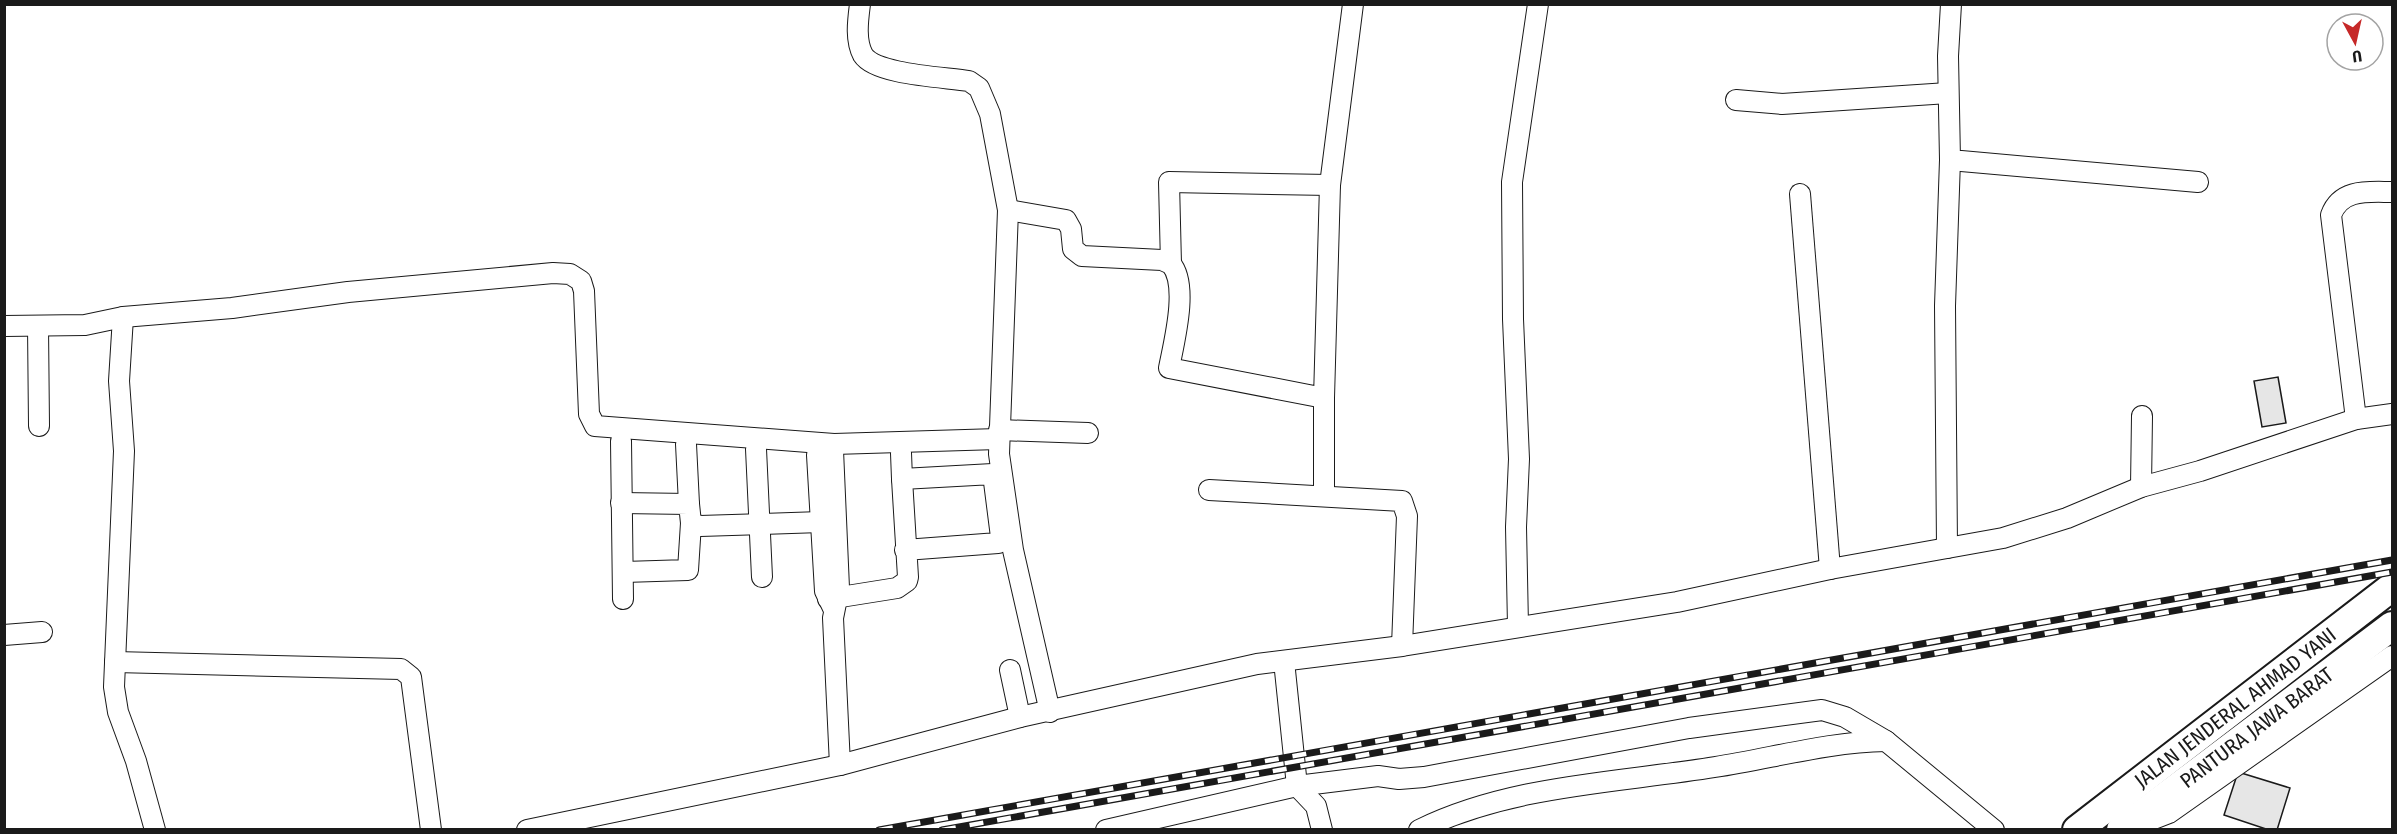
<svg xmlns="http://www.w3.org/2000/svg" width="2397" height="834" viewBox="0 0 2397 834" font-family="'Fira Sans Condensed',sans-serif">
  <rect width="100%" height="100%" fill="#fff"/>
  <g fill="#e6e6e6" stroke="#1a1a1a" stroke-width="1.5">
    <path d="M 2278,377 L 2286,423 L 2262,427 L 2254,381 Z"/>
    <path d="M 2238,772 L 2290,788 L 2277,830 L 2269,830 L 2224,815 Z"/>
  </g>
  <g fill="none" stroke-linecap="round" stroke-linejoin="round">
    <defs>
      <g id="minor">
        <path d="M 860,4 C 858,20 855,40 863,55 C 876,75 945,77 969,81 L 979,88 L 990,114 L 1008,210 L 999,454 L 1013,550 L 1050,712"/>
        <path d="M 1951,4 L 1948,56 L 1950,160 L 2198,182"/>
        <path d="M 1736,100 L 1782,104 L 1948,93"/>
        <path d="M 1800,194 L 1830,569"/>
        <path d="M 1008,210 L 1066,220 L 1071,229 L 1073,249 L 1082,256 L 1162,260 L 1171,264 C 1189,285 1174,342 1169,368 L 1324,398 L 1330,185 L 1353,4"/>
        <path d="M 1171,264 L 1169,182 L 1330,185"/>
        <path d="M 123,317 L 119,381 L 124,451 L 114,687 L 118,712 L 136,761 L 155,830"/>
        <path d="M 4,326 L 85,325 L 123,317 L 232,308 L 348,292 L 553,273 L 570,274 L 581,281 L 584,291 L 589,414 L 595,426 L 834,444 L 998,439"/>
        <path d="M 38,326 L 39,426"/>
        <path d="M 1324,398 L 1324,496"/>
        <path d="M 2356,419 L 2331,215 C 2341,188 2369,192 2392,192"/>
        <path d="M 999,430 L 1088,433"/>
        <path d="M 621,441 L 623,599"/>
        <path d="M 686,444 L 689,504"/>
        <path d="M 756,449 L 762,577"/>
        <path d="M 901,453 L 902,479"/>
        <path d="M 2141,487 L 2142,416"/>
        <path d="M 1209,490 L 1402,501 L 1407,516 L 1402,646"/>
        <path d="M 621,503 L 689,504 L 691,523 L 700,526 L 821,522"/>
        <path d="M 1947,548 L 1945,306 L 1950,160"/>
        <path d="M 624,572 L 688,570 L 691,523"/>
        <path d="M 828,599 L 897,588 L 907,581 L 908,577 L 902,479 L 993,474 L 1001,537 L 998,543 L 905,550"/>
        <path d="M 833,608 L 825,591 L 817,455 L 833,450 L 839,588 L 833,618 L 840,765"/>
        <path d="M 1518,626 L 1516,527 L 1519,459 L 1513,319 L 1512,182 L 1538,4"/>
        <path d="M 4,635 L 42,632"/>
        <path d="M 1284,661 L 1297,786 L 1316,806 L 1322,830"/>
        <path d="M 115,662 L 401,669 L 411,677 L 431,830"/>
        <path d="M 1010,670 L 1020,717"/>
        <path d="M 2138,825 L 2169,813 L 2392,656"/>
        <path d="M 527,830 L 840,765 L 1020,717 L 1257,664 L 1402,646 L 1677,602 L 1830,569 L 2003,538 L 2067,518 L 2141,487 L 2200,471 L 2356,419 L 2392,414"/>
        <path d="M 1106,830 L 1297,786 L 1378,776 L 1399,779 L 1424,777 L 1689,728 L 1822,710 L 1845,717 L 1886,741 L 1994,830"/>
        <path d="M 1419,830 C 1510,785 1617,783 1715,767 C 1773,758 1828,742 1886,741"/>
      </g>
      <g id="highway">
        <path id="s1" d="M 2077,830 L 2392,587"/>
        <path id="s2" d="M 2121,830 L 2392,626"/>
      </g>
    </defs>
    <use href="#minor" stroke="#1a1a1a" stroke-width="22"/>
    <use href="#highway" stroke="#1a1a1a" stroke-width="32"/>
    <use href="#minor" stroke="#fff" stroke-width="20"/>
    <use href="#highway" stroke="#fff" stroke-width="28"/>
    <defs>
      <g id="rail">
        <path d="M 879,830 L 2392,560"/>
        <path d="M 942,830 L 2392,572"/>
      </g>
    </defs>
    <use href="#rail" stroke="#1a1a1a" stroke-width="7"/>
    <use href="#rail" stroke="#fff" stroke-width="4.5" stroke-dasharray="14" stroke-linecap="butt"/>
  </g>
  <g text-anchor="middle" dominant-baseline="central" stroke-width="4.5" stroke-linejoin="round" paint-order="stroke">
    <g font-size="21" fill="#1a1a1a" stroke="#fff">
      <text stroke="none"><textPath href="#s1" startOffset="200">JALAN JENDERAL AHMAD YANI</textPath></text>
      <text stroke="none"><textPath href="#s2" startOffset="170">PANTURA JAWA BARAT</textPath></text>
    </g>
  </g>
  <rect width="2397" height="834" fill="none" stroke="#1a1a1a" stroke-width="12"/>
  <g transform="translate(2355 42) rotate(172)"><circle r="28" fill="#ffffff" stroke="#a3a3a3" stroke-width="1.5"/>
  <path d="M0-4.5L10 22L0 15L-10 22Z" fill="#c62828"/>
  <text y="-9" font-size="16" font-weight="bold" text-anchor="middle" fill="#1a1a1a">U</text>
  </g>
</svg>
